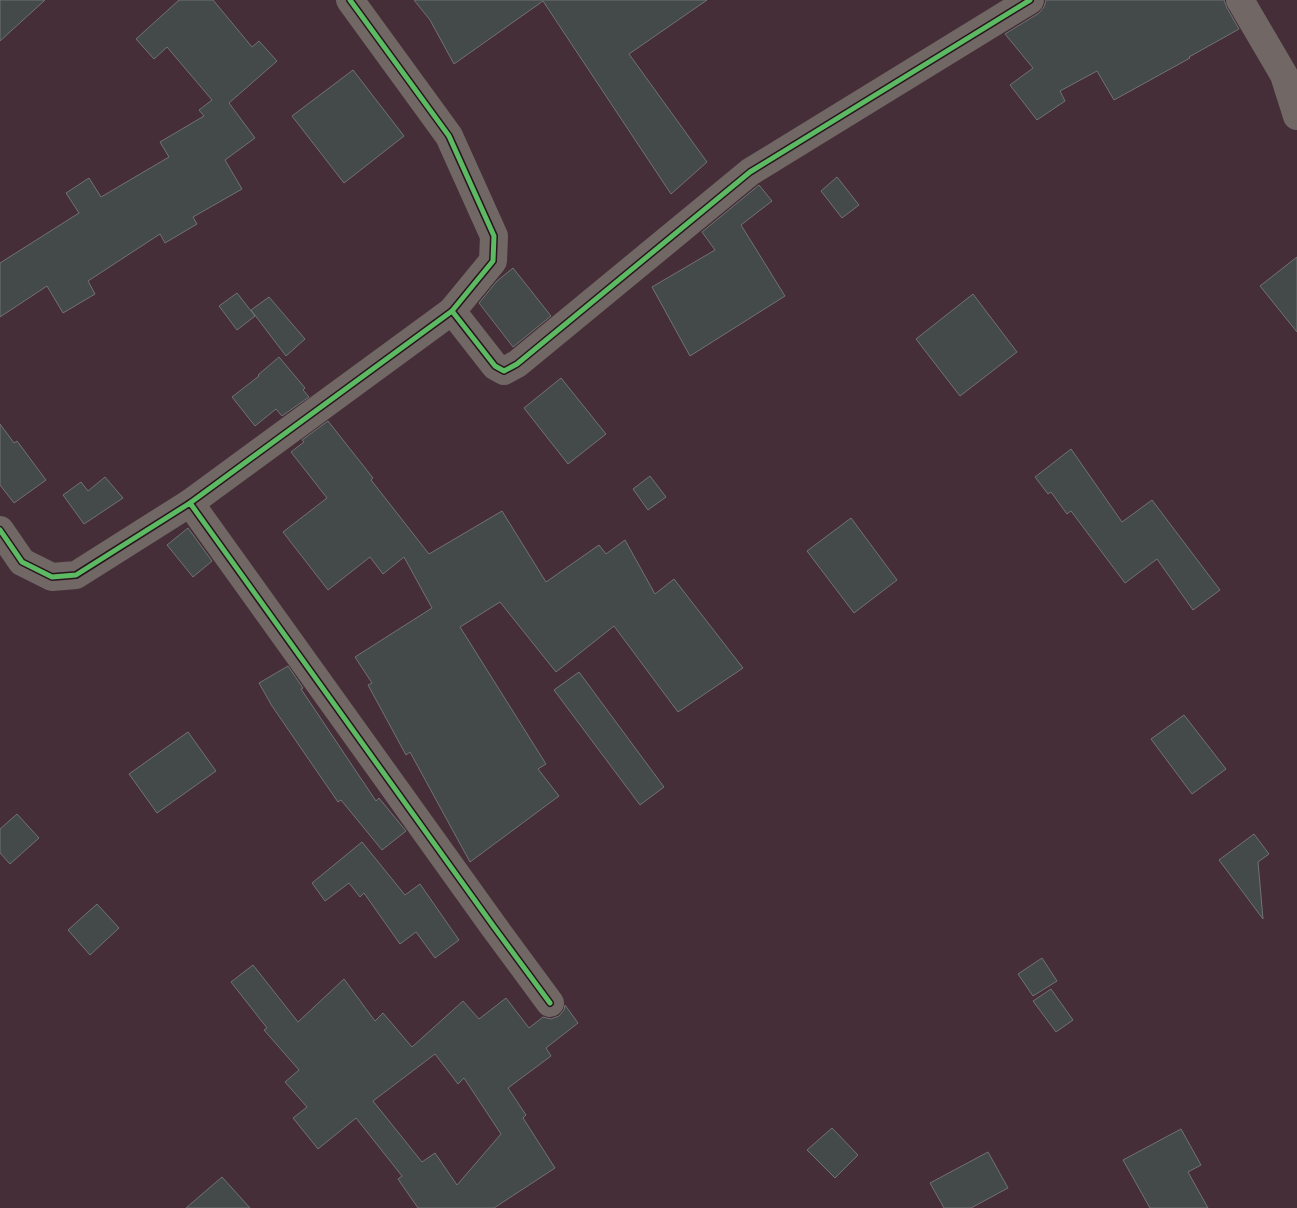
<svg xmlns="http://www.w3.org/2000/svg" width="1297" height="1208" viewBox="0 0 1297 1208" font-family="'Crimson Pro',serif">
  <rect width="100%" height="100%" fill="#452e37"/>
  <g fill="#444949" stroke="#717273" fill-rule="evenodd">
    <path d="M 0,0 L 45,0 L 0,41 Z"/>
    <path d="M 179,0 L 213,0 L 252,47 L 259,41 L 277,61 L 229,103 L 255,138 L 225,160 L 242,189 L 193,217 L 197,224 L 165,243 L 160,234 L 88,281 L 95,294 L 63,313 L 47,286 L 0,317 L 0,263 L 79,213 L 66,193 L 89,178 L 101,197 L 169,157 L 160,142 L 204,116 L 199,110 L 212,100 L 167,47 L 154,59 L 136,39 Z"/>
    <path d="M 414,0 L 707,0 L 629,54 L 707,162 L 671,194 L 543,1 L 454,64 L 430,20 Z"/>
    <path d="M 1046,0 L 1224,0 L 1227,8 L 1239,29 L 1189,57 L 1190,58 L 1114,100 L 1097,71 L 1060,91 L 1065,101 L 1037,120 L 1010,85 L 1033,68 L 1005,34 L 1039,13 L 1044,7 Z"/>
    <path d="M 353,70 L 404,136 L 344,183 L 292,116 Z"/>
    <path d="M 837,177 L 859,205 L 842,218 L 821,191 Z"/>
    <path d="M 759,185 L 772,201 L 741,225 L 785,296 L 690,356 L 652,287 L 715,250 L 702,232 Z"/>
    <path d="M 1297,257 L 1297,332 L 1260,286 Z"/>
    <path d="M 513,268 L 551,316 L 513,347 L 479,303 L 497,281 Z"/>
    <path d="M 237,293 L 255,316 L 237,330 L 219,306 Z"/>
    <path d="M 973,294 L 1017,352 L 960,396 L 916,339 Z"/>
    <path d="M 269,297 L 305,339 L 286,356 L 251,310 Z"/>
    <path d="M 279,357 L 305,388 L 303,390 L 309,397 L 282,416 L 276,409 L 255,426 L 232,397 L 259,376 L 258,375 Z"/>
    <path d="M 561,378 L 606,434 L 568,464 L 524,408 Z"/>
    <path d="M 328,421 L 373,478 L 371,480 L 429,554 L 502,511 L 546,582 L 599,545 L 606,554 L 625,540 L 655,594 L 674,579 L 743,668 L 678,712 L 614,626 L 556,672 L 500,602 L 460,627 L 546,764 L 538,769 L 559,796 L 470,862 L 410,752 L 406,755 L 368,685 L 372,683 L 355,657 L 432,608 L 404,557 L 383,574 L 370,557 L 328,590 L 283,532 L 327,498 L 291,452 L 304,442 L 302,440 Z"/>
    <path d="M 0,424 L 14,443 L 17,441 L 46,480 L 14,503 L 0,485 Z"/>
    <path d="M 1071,449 L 1122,522 L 1152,500 L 1220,590 L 1193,610 L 1157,559 L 1125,583 L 1071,511 L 1067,514 L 1051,492 L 1048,494 L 1035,477 Z"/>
    <path d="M 650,476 L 666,497 L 648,510 L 633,489 Z"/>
    <path d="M 105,477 L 123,498 L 84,524 L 63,495 L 81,482 L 88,491 Z"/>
    <path d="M 851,518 L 897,580 L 854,613 L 807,551 Z"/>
    <path d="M 188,528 L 212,561 L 193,577 L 167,545 Z"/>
    <path d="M 288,666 L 303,688 L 301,689 L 376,801 L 379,798 L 406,831 L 382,850 L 341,800 L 338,802 L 272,706 L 259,683 Z"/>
    <path d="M 579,672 L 664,787 L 640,805 L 554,690 Z"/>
    <path d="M 1184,715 L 1226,769 L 1192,794 L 1151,739 Z"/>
    <path d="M 188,732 L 216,771 L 157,813 L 129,774 Z"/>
    <path d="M 17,814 L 39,838 L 10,864 L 0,853 L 0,829 Z"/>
    <path d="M 1254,834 L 1269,854 L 1258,862 L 1263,919 L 1219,860 Z"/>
    <path d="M 362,842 L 405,895 L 420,884 L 459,940 L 435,958 L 416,932 L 400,944 L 364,893 L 360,897 L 349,883 L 325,901 L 312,883 Z"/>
    <path d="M 97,904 L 119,928 L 90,955 L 68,930 Z"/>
    <path d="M 1042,958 L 1057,981 L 1033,996 L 1018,974 Z"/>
    <path d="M 253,965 L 298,1022 L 344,979 L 375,1021 L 383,1013 L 412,1047 L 463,1001 L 479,1019 L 506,998 L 529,1028 L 543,1017 L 551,1019 L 559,1016 L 564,1010 L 565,1005 L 578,1023 L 546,1048 L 551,1056 L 508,1088 L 526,1115 L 523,1118 L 555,1168 L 494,1208 L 418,1208 L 398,1179 L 402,1176 L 356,1118 L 318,1149 L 293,1118 L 307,1107 L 285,1082 L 299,1070 L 264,1030 L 267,1028 L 231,982 ZM 435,1054 L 458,1084 L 464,1078 L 501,1134 L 457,1185 L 435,1153 L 422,1162 L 373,1101 Z"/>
    <path d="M 1051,989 L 1073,1020 L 1056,1032 L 1033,1001 Z"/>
    <path d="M 832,1128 L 858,1155 L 835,1178 L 807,1150 Z"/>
    <path d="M 1181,1129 L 1201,1165 L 1188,1172 L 1208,1208 L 1150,1208 L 1123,1160 Z"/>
    <path d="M 988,1152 L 1008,1188 L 971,1208 L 944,1208 L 930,1183 Z"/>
    <path d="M 222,1177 L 250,1208 L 186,1208 Z"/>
  </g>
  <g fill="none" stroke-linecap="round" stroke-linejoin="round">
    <g stroke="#716866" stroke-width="28">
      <path d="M 350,0 L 449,136 L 494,236 L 493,261 L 452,311"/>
      <path d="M 1240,0 L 1284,75 L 1297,116"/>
      <path d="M 190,503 L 452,311 L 495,366 L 504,371 L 517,364 L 750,172 L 1030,0"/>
      <path d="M 0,530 L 22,562 L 52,577 L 76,575 L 190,503 L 494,927 L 550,1003"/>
    </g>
    <defs>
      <g id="cycleway">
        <path d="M 350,0 L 449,136 L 494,236 L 493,261 L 452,311"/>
        <path d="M 190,503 L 452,311 L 495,366 L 504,371 L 517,364 L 750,172 L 1030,0"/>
        <path d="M 0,530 L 22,562 L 52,577 L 76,575 L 190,503 L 494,927 L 550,1003"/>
      </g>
    </defs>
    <use href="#cycleway" stroke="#28151d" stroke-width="8"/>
    <use href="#cycleway" stroke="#5cba63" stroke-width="5"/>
  </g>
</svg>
